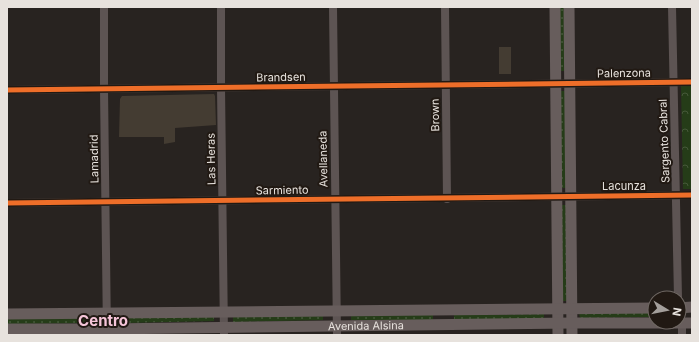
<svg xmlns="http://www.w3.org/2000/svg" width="699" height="342" viewBox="0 0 699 342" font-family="Inter,sans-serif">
  <defs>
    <pattern id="grass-dots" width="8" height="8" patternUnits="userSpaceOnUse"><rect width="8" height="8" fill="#253c18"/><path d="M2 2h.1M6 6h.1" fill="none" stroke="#455839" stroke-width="1.8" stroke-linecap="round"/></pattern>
    <pattern id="forest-crowns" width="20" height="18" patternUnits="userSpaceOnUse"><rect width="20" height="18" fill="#253c18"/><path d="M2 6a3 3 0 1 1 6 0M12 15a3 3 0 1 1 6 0" fill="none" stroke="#455839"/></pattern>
  </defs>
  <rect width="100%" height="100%" fill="#282320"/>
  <g fill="url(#grass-dots)">
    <path d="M 557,7 L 564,7 L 565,71 L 558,71 Z"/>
    <path d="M 559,91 L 566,91 L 567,188 L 560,188 Z"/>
    <path d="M 559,205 L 566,205 L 567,301 L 560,301 Z"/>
    <path d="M 655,312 L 655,317 L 580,318 L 579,313 Z"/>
    <path d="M 544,314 L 544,319 L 454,320 L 454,315 Z"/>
    <path d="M 323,315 L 323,320 L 233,322 L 233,317 Z"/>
    <rect x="351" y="315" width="82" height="5"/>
    <path d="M 214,316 L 214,321 L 125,323 L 125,318 Z"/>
    <path d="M 95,318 L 95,323 L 7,324 L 7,319 Z"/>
  </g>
  <path fill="url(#forest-crowns)" d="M 681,86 L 692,86 L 692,189 L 683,189 Z"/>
  <g fill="#443c32">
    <rect x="499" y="47" width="12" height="27"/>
    <path d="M 214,94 L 215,96 L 216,125 L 175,128 L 175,142 L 164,144 L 164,137 L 119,137 L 120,99 L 122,96 Z"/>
  </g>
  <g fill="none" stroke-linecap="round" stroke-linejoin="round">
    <g stroke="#5d5453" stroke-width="8">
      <path d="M 104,7 L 104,89 L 107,335"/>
      <path d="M 221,7 L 221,87 L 224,335"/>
      <path d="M 333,7 L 337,335"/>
      <path d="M 445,7 L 447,199"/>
      <path d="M 672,7 L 678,298"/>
      <path d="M 7,90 L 692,82"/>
      <path d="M 7,203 L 692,195"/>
      <path d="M 679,311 L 682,323 L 682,335"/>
    </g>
    <g stroke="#675d5c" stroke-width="11">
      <path d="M 555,7 L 558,335"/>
      <path d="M 569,7 L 572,335"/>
      <path d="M 679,308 L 692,307"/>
      <path d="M 7,314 L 655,308"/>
      <path id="s1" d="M 7,329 L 107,329 L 572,323 L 692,323"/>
    </g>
    <defs>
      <g id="cycleway">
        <path d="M 7,90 L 692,82"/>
        <path d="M 7,203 L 692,195"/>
      </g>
    </defs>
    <use href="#cycleway" stroke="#211913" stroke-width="8"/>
    <use href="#cycleway" stroke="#ee6e29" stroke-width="5"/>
  </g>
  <g text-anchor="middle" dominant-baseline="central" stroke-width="4" stroke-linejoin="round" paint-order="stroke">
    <g font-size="11" fill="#e7e2dd" stroke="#211913">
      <text transform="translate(624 73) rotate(-1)">Palenzona</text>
      <text transform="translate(281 77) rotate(-1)">Brandsen</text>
      <text transform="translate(435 115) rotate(-91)">Brown</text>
      <text transform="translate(664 141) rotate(-92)">Sargento Cabral</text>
      <text transform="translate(94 159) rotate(-91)">Lamadrid</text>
      <text transform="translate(211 159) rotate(-91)">Las Heras</text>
      <text transform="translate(323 159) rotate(-91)">Avellaneda</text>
      <text x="624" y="186">Lacunza</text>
      <text transform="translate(282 190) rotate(-1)">Sarmiento</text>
      <text stroke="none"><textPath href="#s1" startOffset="359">Avenida Alsina</textPath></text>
    </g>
    <g font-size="15" font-weight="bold" fill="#f6c5d9" stroke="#211913">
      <text x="103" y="320">Centro</text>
    </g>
  </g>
  <rect width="699" height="342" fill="none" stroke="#e7e2dd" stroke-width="16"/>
  <g transform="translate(667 310) rotate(100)"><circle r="19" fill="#211913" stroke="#706964"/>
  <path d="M0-3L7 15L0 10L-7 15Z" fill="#a49f9b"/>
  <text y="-6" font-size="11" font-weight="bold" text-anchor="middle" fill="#e7e2dd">N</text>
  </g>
</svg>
